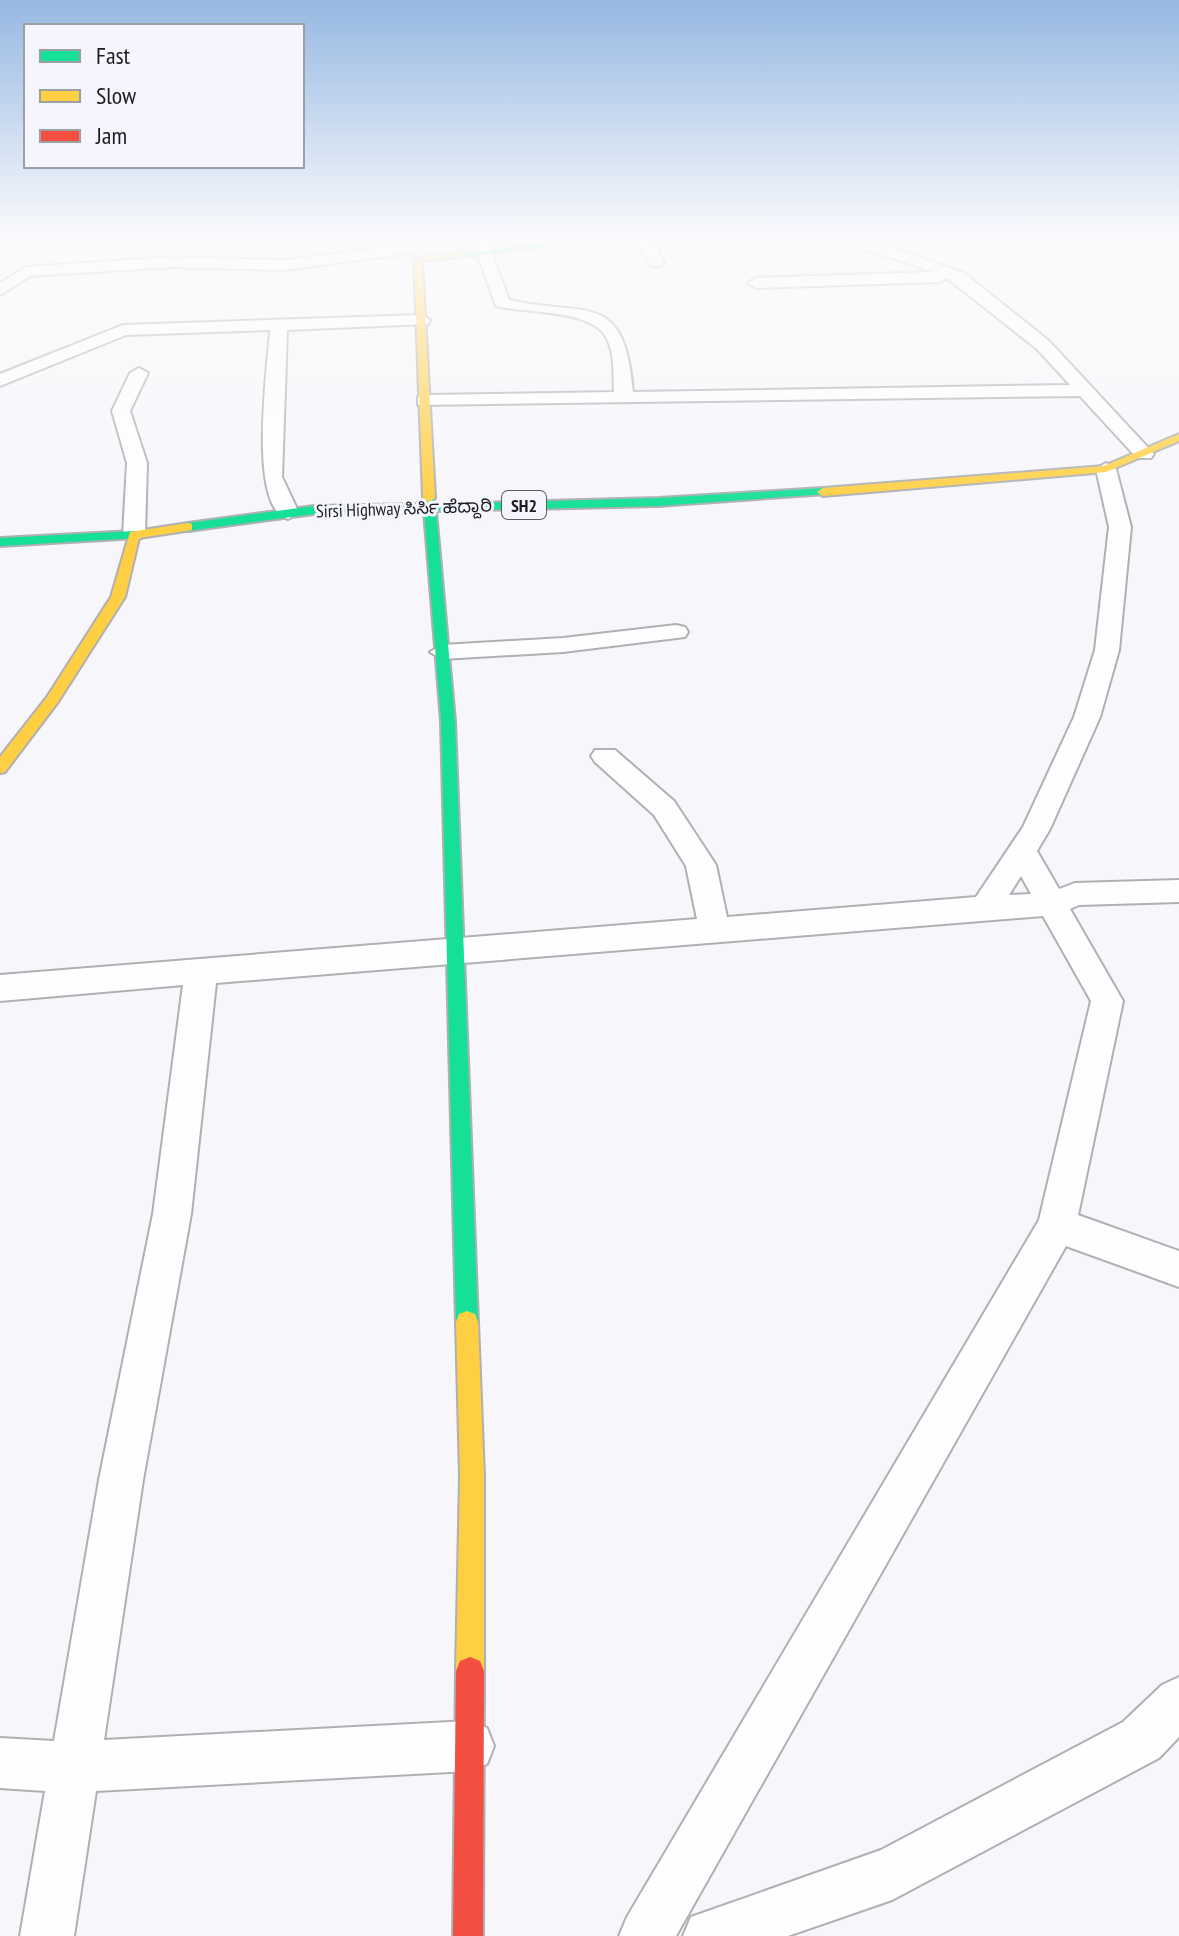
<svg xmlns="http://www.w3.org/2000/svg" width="1179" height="1936" viewBox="0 0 1179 1936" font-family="'PT Sans Narrow','Noto Sans Kannada',sans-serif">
  <rect width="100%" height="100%" fill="#f7f7fb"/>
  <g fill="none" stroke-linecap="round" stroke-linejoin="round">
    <defs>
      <g id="street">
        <path d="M 472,238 L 486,238 L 509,300 C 587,318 624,288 633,392 L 1070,385 L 1037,349 L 947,278 L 940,282 L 756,288 L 748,283 L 756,278 L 933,272 L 887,256 L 808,238 L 840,238 L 890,247 L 964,273 L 1049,341 L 1154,454 L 1151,458 L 1137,458 L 1080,396 L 418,405 L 418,397 L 425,395 L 614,392 C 613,376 615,357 608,341 C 595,308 526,314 496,306 Z"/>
        <path d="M 636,238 L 651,238 L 664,263 L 661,266 L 651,266 Z"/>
        <path d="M 1162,238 L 1178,238 L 1179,251 Z"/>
        <path d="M 413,244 L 421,249 L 418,252 L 285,270 L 171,267 L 30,276 L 0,295 L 0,283 L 26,267 L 171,257 L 285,260 Z"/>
        <path d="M 422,315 L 430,320 L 428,324 L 287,330 L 282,477 L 299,513 L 288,519 C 247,509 268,365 270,330 L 126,335 L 0,386 L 0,374 L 123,325 Z"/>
        <path d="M 139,368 L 148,373 L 130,411 L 147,463 L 145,535 L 134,542 L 123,535 L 127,463 L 112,411 L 130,373 Z"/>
        <path d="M 1106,463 L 1116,469 L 1131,527 L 1119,650 L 1100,717 L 1050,829 L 1037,851 L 1059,889 L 1075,883 L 1179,880 L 1179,902 L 1079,905 L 1070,909 L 1123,1001 L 1078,1215 L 1179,1251 L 1179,1287 L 1066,1246 L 676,1936 L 619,1936 L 627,1917 L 1039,1220 L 1091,1001 L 1043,916 L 216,983 L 191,1214 L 143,1480 L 104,1740 L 469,1721 L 487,1728 L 494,1746 L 487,1764 L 469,1771 L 96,1791 L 74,1936 L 20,1936 L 45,1791 L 0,1788 L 0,1738 L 54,1741 L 99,1480 L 153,1214 L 183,985 L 0,1001 L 0,975 L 697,919 L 686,866 L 654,815 L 595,762 L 591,756 L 595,750 L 615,750 L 674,801 L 716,865 L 727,917 L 976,897 L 1023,827 L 1074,717 L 1095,650 L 1109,527 L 1096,469 ZM 1021,876 L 1031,894 L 1009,895 Z"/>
        <path d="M 676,625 L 685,627 L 688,632 L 685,637 L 563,652 L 442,659 L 430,652 L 442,645 L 563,638 Z"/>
        <path d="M 1179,1677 L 1179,1737 L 1159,1758 L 892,1900 L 788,1936 L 683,1936 L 691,1917 L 881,1850 L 1123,1722 L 1162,1685 Z"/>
      </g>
      <g id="fast">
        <path d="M 587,238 L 616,238 L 464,257 L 460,254 Z"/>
        <path d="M 823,488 L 827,490 L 827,494 L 658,506 L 436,511 L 455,721 L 478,1322 L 475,1330 L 467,1333 L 459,1330 L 456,1322 L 441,721 L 424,511 L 314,514 L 188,531 L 182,527 L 188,523 L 314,506 L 424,504 L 423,498 L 429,494 L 433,495 L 435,504 L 658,498 Z"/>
        <path d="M 134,531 L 140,535 L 138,538 L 0,546 L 0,538 Z"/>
      </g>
      <g id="slow">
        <path d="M 464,251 L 467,256 L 422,261 L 435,498 L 429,502 L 423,498 L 414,259 Z"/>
        <path d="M 1179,434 L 1179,441 L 1106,472 L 823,496 L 817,492 L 823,488 L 1104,466 Z"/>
        <path d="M 188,523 L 192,524 L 192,530 L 139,538 L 125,597 L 58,702 L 5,772 L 0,773 L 0,757 L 47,697 L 111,597 L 130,532 Z"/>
        <path d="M 467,1311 L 475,1314 L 478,1322 L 484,1476 L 484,1671 L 480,1681 L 470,1685 L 460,1681 L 456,1671 L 460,1476 L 456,1322 L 459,1314 Z"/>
      </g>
      <path id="jam" d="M 470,1657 L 480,1661 L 484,1671 L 483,1936 L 453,1936 L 456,1671 L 460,1661 Z"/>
    </defs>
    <use href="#street" stroke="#afb0b4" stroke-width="4"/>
    <use href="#fast" stroke="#afb0b4" stroke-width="4"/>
    <use href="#slow" stroke="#afb0b4" stroke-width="4"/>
    <use href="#jam" stroke="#afb0b4" stroke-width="4"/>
    <use href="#street" fill="#fefefe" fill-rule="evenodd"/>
    <use href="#fast" fill="#16e098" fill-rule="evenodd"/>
    <use href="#slow" fill="#ffcf43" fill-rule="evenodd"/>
    <use href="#jam" fill="#f24e42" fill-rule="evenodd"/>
  </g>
  <linearGradient id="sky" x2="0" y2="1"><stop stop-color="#96b8e2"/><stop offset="0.47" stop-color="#fbfbfd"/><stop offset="1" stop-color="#fbfbfd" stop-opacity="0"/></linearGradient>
  <rect width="1179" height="509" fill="url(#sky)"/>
  <g text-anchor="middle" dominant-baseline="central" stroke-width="6" stroke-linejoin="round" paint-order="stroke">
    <rect fill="#f5f6fd" stroke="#5c5d64" stroke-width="2" x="502" y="491" width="44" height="28" rx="6"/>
    <g font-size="18" font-weight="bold" fill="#1b1c22">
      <text x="524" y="505">SH2</text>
    </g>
    <g font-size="18" fill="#1b1c22" stroke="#f5f6fd">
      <text transform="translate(404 508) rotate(-2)">Sirsi Highway ಸಿರ್ಸಿ ಹೆದ್ದಾರಿ</text>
    </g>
  </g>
  <rect x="24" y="24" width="280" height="144" fill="#f5f6fd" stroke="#9e9fa5" stroke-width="2"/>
  <rect x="40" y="50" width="40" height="12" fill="#16e098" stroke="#9e9fa5" stroke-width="2"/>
  <text x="96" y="64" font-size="24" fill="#1b1c22">Fast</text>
  <rect x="40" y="90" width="40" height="12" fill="#ffcf43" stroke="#9e9fa5" stroke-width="2"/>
  <text x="96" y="104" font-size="24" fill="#1b1c22">Slow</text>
  <rect x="40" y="130" width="40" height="12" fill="#f24e42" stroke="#9e9fa5" stroke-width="2"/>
  <text x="96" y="144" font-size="24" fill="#1b1c22">Jam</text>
</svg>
